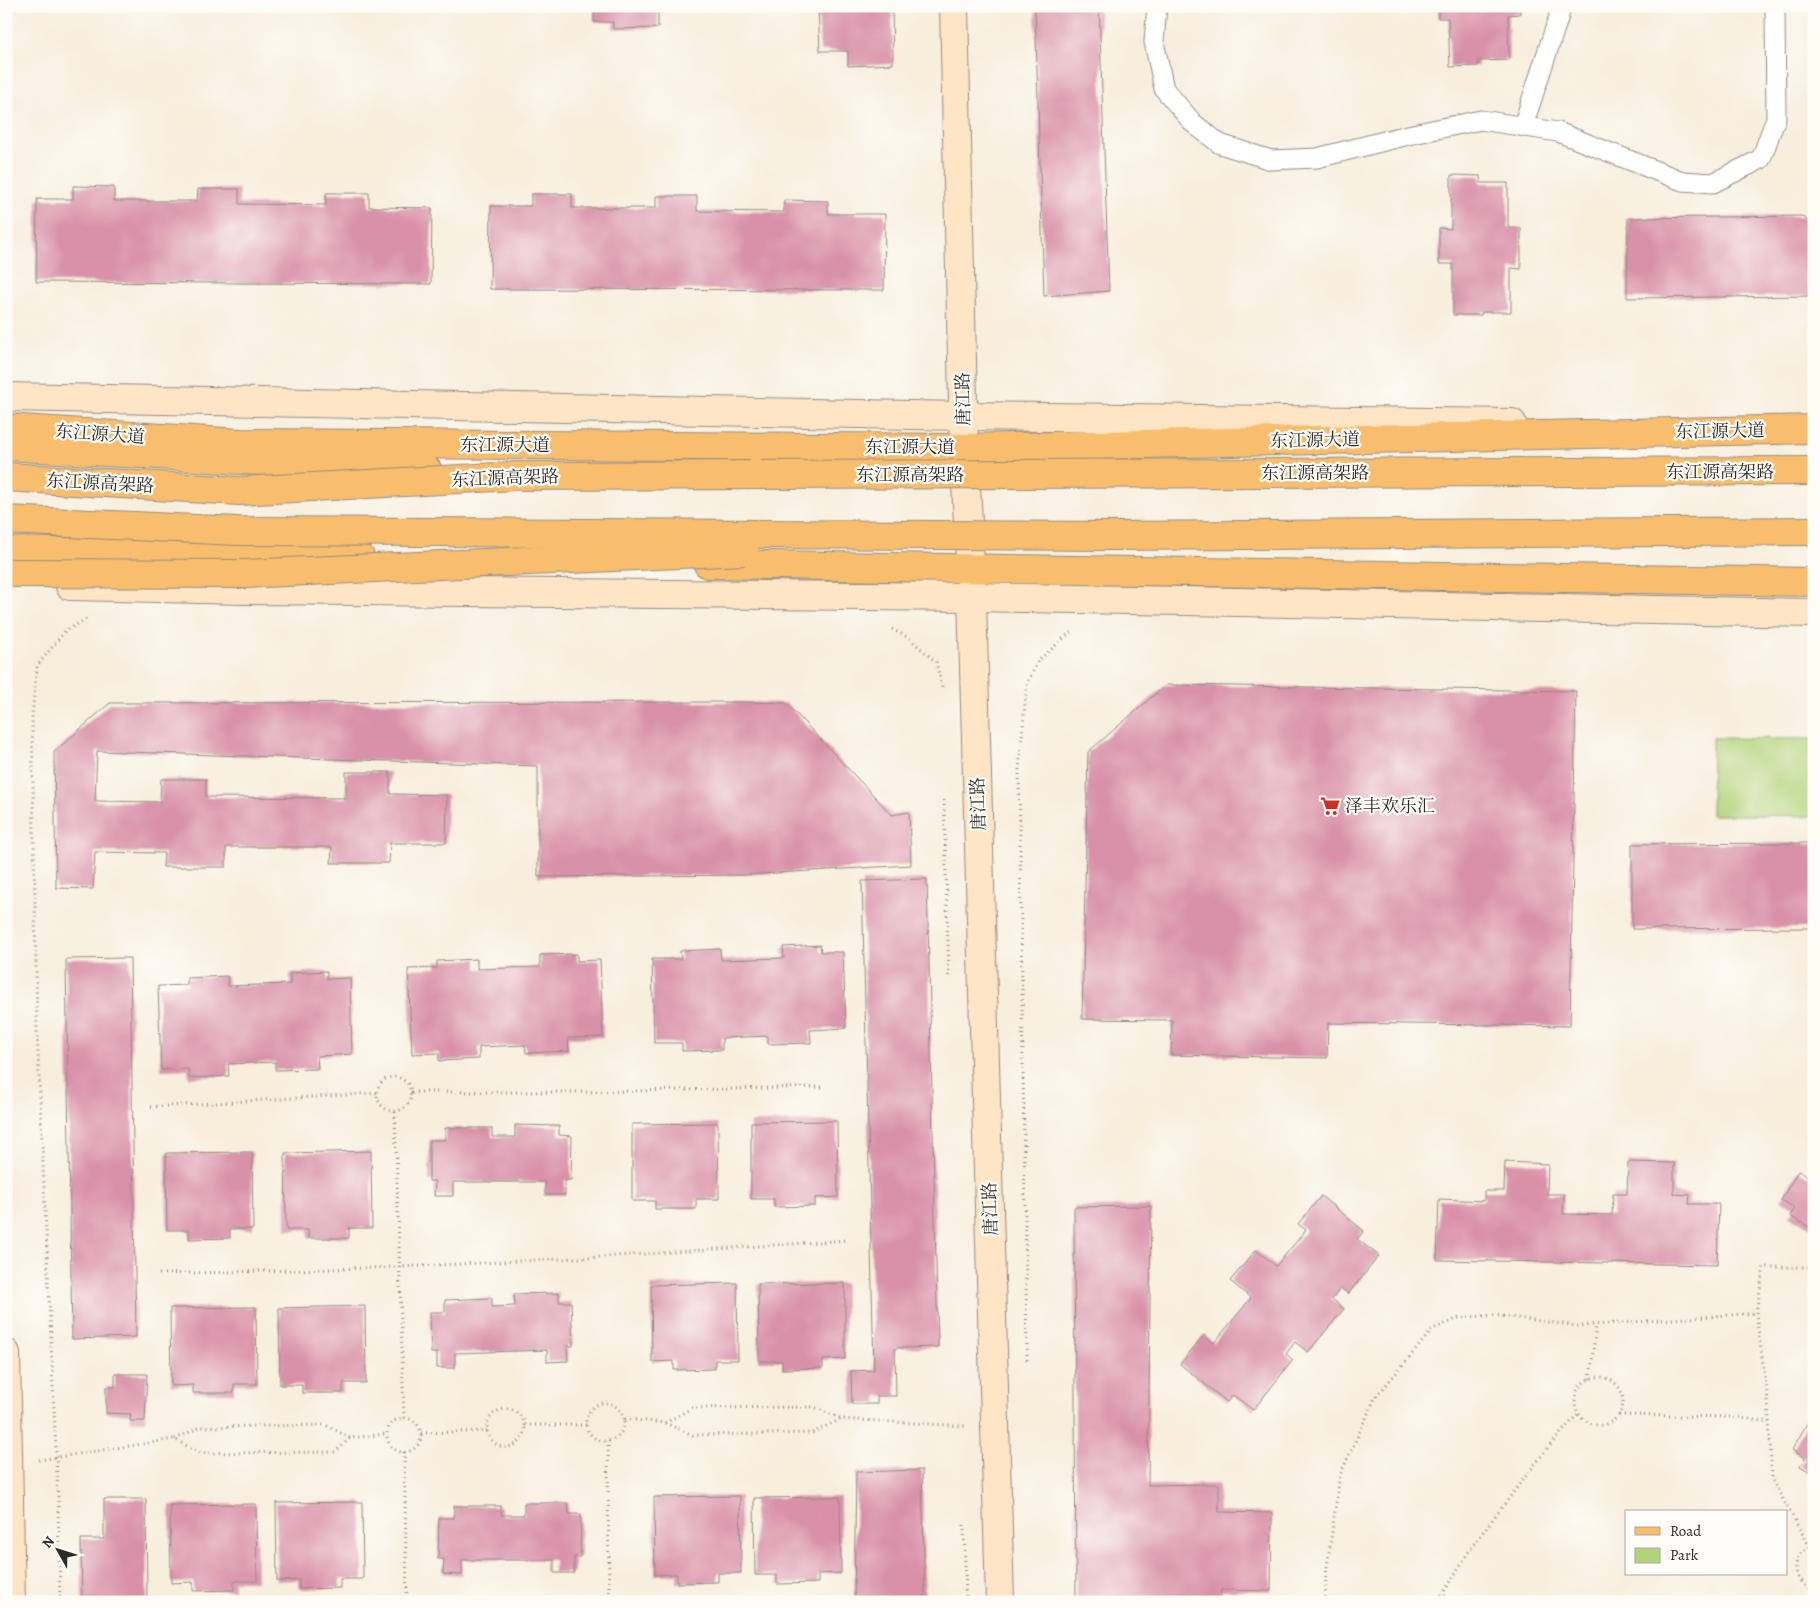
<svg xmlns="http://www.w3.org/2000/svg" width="1820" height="1608" viewBox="0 0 1820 1608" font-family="Alegreya,'Noto Serif SC',serif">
  <rect width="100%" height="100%" fill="#fdfcf7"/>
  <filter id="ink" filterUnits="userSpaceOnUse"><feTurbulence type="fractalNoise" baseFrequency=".02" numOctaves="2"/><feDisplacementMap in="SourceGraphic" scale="10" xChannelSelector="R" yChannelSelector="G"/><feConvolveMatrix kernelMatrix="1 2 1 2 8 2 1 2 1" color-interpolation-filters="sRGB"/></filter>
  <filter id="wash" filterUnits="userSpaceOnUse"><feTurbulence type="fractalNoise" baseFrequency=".0096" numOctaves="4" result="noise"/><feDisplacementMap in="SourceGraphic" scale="20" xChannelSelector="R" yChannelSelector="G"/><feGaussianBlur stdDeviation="1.12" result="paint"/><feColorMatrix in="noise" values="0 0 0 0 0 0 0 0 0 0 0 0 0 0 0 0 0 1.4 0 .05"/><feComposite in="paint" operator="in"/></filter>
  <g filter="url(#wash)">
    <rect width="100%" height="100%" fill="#f7eedc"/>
    <path fill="#b2d37a" stroke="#6e7f52" d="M 1712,738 L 1814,739 L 1814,816 L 1711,815 Z"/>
    <g id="blocks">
      <g fill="#d991a9">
        <path d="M 594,6 L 658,6 L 658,28 L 613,29 L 613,22 L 594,22 Z"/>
        <path d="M 818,6 L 892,6 L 893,64 L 848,66 L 848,51 L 820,51 Z"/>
        <path d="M 1035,6 L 1099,6 L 1109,291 L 1044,296 Z"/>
        <path d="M 1438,6 L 1520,6 L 1520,14 L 1508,15 L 1509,60 L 1478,61 L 1478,66 L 1450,67 L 1448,18 L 1438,18 Z"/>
        <path d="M 1451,175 L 1480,176 L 1481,183 L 1508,183 L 1508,228 L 1521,228 L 1521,269 L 1511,268 L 1511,312 L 1482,312 L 1481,315 L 1453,315 L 1453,264 L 1439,264 L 1439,228 L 1451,229 Z"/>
        <path d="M 73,186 L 114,187 L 114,201 L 197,201 L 198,189 L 239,189 L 239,204 L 326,205 L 326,193 L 369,193 L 369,207 L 432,208 L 431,284 L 36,282 L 37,199 L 73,199 Z"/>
        <path d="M 531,194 L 572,194 L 572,208 L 656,208 L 656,196 L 697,196 L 697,211 L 784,212 L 784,200 L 828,201 L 828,214 L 885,214 L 884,290 L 490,289 L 491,206 L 531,206 Z"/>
        <path d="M 1802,216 L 1814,226 L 1814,296 L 1627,298 L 1628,218 Z"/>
        <path d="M 1166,685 L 1576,691 L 1570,1026 L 1328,1023 L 1327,1058 L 1171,1055 L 1172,1020 L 1082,1019 L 1088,752 Z"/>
        <path d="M 742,702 L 786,703 L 892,815 L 909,812 L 911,865 L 743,875 L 538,877 L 538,766 L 97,751 L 95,801 L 160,802 L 161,779 L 206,779 L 206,797 L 346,798 L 346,772 L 390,772 L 390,794 L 447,795 L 446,843 L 390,843 L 389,863 L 331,863 L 332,847 L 226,847 L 226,867 L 163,867 L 164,853 L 95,852 L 93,889 L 56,888 L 54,752 L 110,703 Z"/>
        <path d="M 1814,843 L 1814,928 L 1632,929 L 1632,844 Z"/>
        <path d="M 927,879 L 938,1347 L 895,1348 L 896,1396 L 877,1396 L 877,1404 L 852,1404 L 851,1371 L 874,1370 L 862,881 Z"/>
        <path d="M 820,945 L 821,952 L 843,952 L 846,1028 L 810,1030 L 811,1043 L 768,1044 L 768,1036 L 722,1038 L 722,1050 L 682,1051 L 682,1043 L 654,1043 L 652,959 L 681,959 L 680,951 L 720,949 L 721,960 L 784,958 L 783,947 Z"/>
        <path d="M 577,954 L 577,961 L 600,960 L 603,1037 L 568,1038 L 569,1051 L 526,1053 L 525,1045 L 479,1047 L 479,1059 L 439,1061 L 439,1053 L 412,1054 L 408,969 L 437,968 L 437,961 L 477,959 L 477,969 L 540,967 L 540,955 Z"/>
        <path d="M 130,958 L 136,1337 L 72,1339 L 66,959 Z"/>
        <path d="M 327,971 L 327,979 L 350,978 L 352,1054 L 317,1056 L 318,1069 L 275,1070 L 275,1062 L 228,1064 L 229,1076 L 189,1078 L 188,1069 L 161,1070 L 158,986 L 187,985 L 187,978 L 227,976 L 228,986 L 290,984 L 290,973 Z"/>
        <path d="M 837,1121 L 838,1197 L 815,1198 L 815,1206 L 774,1207 L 774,1199 L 751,1199 L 751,1122 Z"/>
        <path d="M 718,1123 L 719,1199 L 696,1199 L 696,1209 L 655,1209 L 655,1201 L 632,1201 L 632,1124 Z"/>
        <path d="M 515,1125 L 559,1126 L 559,1135 L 572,1136 L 571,1180 L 565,1180 L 565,1195 L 545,1195 L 545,1182 L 453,1182 L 453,1196 L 434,1196 L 435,1181 L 429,1181 L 429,1140 L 445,1140 L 445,1128 L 492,1128 L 492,1137 L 515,1137 Z"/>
        <path d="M 371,1151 L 372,1228 L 349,1228 L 349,1238 L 308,1238 L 308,1230 L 286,1230 L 285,1153 Z"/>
        <path d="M 252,1152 L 253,1229 L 230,1229 L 230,1238 L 189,1239 L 189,1230 L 167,1230 L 166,1153 Z"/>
        <path d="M 1505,1162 L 1548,1164 L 1547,1194 L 1564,1194 L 1563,1214 L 1612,1215 L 1613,1194 L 1627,1194 L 1628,1162 L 1674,1163 L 1674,1194 L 1690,1195 L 1689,1204 L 1719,1204 L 1717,1265 L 1437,1260 L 1439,1199 L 1484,1201 L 1484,1191 L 1504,1191 Z"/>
        <path d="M 1814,1170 L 1814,1230 L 1790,1216 L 1795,1208 L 1781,1200 L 1798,1171 L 1810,1177 Z"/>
        <path d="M 1321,1196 L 1364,1231 L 1357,1239 L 1379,1256 L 1348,1294 L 1341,1288 L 1332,1299 L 1344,1309 L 1308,1352 L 1295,1342 L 1286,1354 L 1293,1360 L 1253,1410 L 1233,1395 L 1227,1402 L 1180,1364 L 1204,1335 L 1214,1343 L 1251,1298 L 1230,1281 L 1256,1250 L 1276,1266 L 1306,1230 L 1298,1224 Z"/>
        <path d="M 1151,1206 L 1148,1485 L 1219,1484 L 1219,1512 L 1272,1513 L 1271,1591 L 1221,1590 L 1221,1602 L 1076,1602 L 1074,1207 Z"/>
        <path d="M 737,1283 L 738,1360 L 715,1360 L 715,1369 L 674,1370 L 674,1361 L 652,1362 L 651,1285 Z"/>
        <path d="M 845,1283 L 845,1359 L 823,1360 L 823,1368 L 782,1369 L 782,1361 L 759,1361 L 758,1284 Z"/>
        <path d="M 559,1293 L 559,1302 L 571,1302 L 573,1346 L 567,1346 L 568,1361 L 547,1362 L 547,1350 L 455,1353 L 455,1368 L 437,1368 L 437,1353 L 431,1353 L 430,1312 L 445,1312 L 445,1300 L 492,1298 L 492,1307 L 515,1306 L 514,1294 Z"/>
        <path d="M 365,1306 L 366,1383 L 343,1383 L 343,1393 L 302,1393 L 302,1385 L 280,1385 L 279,1308 Z"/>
        <path d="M 256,1307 L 257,1384 L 234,1384 L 234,1393 L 193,1393 L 193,1385 L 171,1386 L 170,1308 Z"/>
        <path d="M 115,1374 L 147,1374 L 145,1421 L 130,1421 L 131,1414 L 106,1413 L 106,1387 L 115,1387 Z"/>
        <path d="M 1809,1420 L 1814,1424 L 1814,1474 L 1800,1466 L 1805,1458 L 1792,1450 Z"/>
        <path d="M 922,1470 L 925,1602 L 854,1602 L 856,1472 Z"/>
        <path d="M 740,1496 L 741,1573 L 718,1573 L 718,1582 L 677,1583 L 677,1574 L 655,1575 L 654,1497 Z"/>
        <path d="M 840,1497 L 841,1573 L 818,1574 L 818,1583 L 777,1584 L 777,1575 L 755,1575 L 754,1498 Z"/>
        <path d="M 104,1499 L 146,1499 L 147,1602 L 82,1602 L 81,1539 L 104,1539 Z"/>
        <path d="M 362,1502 L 363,1579 L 340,1579 L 340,1588 L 299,1589 L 299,1580 L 277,1581 L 276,1503 Z"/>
        <path d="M 524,1503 L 568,1503 L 569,1514 L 581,1514 L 580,1557 L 574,1557 L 574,1573 L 554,1573 L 554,1560 L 462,1560 L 462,1575 L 443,1574 L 444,1559 L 438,1559 L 439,1518 L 454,1518 L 454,1506 L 501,1506 L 501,1515 L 524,1515 Z"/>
        <path d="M 256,1504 L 257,1581 L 234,1581 L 234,1590 L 193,1591 L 193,1582 L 171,1583 L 170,1505 Z"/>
      </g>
    </g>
  </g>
  <g filter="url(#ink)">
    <use href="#blocks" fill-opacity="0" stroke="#918c84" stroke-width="1"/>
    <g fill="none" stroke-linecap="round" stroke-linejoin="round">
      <defs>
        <g id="lane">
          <path d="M 1157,6 L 1154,42 L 1164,89 L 1193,123 L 1220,144 L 1271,160 L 1317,158 L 1408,135 L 1481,120 L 1558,132 L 1682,181 L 1713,183 L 1761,159 L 1776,118 L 1775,6"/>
          <path d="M 1523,126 L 1559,16 L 1561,6"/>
        </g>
        <g id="secondary">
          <path d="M 954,6 L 964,448 L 972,597 L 1000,1602"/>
          <path d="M 6,397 L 963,416 L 1512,423"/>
          <path d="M 70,586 L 245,590 L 972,597 L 1814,613"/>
          <path d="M 6,1353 L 11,1602"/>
        </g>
        <g id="primary">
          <path d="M 6,428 L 240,443 L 964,448 L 1814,429"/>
          <path d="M 6,551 L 360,557"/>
          <path d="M 708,564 L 1814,582"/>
        </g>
        <path id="highway" d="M 6,446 L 428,471"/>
      </defs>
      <use href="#lane" stroke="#918c84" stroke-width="21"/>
      <use href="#secondary" stroke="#918c84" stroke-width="30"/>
      <use href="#primary" stroke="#918c84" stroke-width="30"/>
      <use href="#highway" stroke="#918c84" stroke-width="30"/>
      <g stroke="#918c84" stroke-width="3" stroke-dasharray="1 4" stroke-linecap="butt">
        <path d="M 892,629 L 909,638 L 936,662 L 942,687"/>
        <path d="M 944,800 L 949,979"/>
        <circle cx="394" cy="1094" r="17"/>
        <path d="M 411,1092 L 582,1092 L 822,1087"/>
        <path d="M 151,1107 L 377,1093"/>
        <path d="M 395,1112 L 404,1418"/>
        <path d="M 159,1274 L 399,1267 L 601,1257 L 848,1240"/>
        <path d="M 1027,1360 L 1019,769 L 1027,683 L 1038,661 L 1073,630"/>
        <circle cx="1599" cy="1401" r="24"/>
        <path d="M 1590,1379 L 1596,1325"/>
        <circle cx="605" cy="1422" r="19"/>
        <circle cx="506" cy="1428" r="19"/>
        <path d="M 1619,1415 L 1733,1417 L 1769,1422"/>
        <circle cx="404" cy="1435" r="17"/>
        <path d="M 625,1419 L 665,1423 L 693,1435 L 812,1433 L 841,1419"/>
        <path d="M 665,1423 L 692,1408 L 814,1407 L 842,1419 L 965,1426"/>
        <path d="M 525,1425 L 586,1425"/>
        <path d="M 421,1433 L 487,1431"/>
        <path d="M 175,1439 L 200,1427 L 326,1425 L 350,1438"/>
        <path d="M 608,1441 L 609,1602"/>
        <path d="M 404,1452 L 407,1602"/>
        <path d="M 39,1460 L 174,1439 L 200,1453 L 335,1452 L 350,1438 L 386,1434"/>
        <path d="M 964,1525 L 966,1602"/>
        <path d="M 1814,1546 C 1789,1552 1791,1583 1814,1591"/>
        <path d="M 1810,1547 L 1772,1480 L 1768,1400 L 1756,1313 L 1764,1267 L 1814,1267"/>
        <path d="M 1442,1595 L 1473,1545 L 1546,1450 L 1578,1414"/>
        <path d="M 60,1602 L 58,1497 L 37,1030 L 32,715 L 37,666 L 65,631 L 88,618"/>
        <path d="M 1325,1602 L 1326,1574 L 1340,1475 L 1375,1398 L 1433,1329 L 1459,1318 L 1494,1315 L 1578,1326 L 1756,1313"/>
        <path d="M 1421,1602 C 1433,1595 1447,1592 1458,1602"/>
        <path d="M 1812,1602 L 1814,1598"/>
      </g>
      <use href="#lane" stroke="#fff" stroke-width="19"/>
      <use href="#secondary" stroke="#fde5c5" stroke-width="28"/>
      <use href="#primary" stroke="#f9be6d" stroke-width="28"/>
      <use href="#highway" stroke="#f9be6d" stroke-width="28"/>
      <defs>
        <g id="highway-bridge">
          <path d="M 6,477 L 239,491 L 515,476 L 1814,471"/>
          <path d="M 6,520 L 238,531 L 1115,536 L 1814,531"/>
          <path d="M 6,573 L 244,574 L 744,551"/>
        </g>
      </defs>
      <use href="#highway-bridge" stroke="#918c84" stroke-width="30" stroke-linecap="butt"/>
      <use href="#highway-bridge" stroke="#f9be6d" stroke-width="28"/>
    </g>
  </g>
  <defs>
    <symbol id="supermarket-bare" viewBox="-9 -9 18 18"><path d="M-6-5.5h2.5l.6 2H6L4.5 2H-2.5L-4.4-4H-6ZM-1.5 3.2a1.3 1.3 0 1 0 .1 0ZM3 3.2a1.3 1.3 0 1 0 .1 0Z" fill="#c8321e" stroke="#fdfcf7" stroke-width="2.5" paint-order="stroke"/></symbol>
  </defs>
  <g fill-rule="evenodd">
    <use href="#supermarket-bare" x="1316" y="792" width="28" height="28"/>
  </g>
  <g text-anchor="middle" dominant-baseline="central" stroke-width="4.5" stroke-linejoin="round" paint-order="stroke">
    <g font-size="18" fill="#2b2b2b" stroke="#fdfcf7">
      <text transform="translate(963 399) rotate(-91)">唐江路</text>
      <text transform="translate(1720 431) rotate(-1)">东江源大道</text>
      <text transform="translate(100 434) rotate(4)">东江源大道</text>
      <text transform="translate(1315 440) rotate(-1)">东江源大道</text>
      <text x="505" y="445">东江源大道</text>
      <text x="910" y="447">东江源大道</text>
      <text x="1720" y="472">东江源高架路</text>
      <text x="1315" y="473">东江源高架路</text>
      <text x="910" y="475">东江源高架路</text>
      <text transform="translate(505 478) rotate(-2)">东江源高架路</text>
      <text transform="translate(100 483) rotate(3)">东江源高架路</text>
      <text transform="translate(978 804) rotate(-92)">唐江路</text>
      <text transform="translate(990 1209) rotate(-92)">唐江路</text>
    </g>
    <g font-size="18" fill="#2b2b2b" stroke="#fdfcf7" text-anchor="start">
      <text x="1345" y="806">泽丰欢乐汇</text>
    </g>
  </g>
  <rect width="1820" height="1608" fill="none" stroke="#fdfcf7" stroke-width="25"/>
  <rect x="1625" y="1510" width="162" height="65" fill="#fdfcf7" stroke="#a9a8a5"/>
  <rect x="1635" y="1527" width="25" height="8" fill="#f9be6d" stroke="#a9a8a5"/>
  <text x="1670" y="1536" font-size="15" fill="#2b2b2b">Road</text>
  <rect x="1635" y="1548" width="25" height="15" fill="#b2d37a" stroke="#a9a8a5"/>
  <text x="1670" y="1560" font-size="15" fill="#2b2b2b">Park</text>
  <g transform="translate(58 1550) rotate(309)" stroke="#fdfcf7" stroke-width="4" paint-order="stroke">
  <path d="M0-4L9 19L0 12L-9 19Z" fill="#2b2b2b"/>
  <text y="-8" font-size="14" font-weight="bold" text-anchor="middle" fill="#2b2b2b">N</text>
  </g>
</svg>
